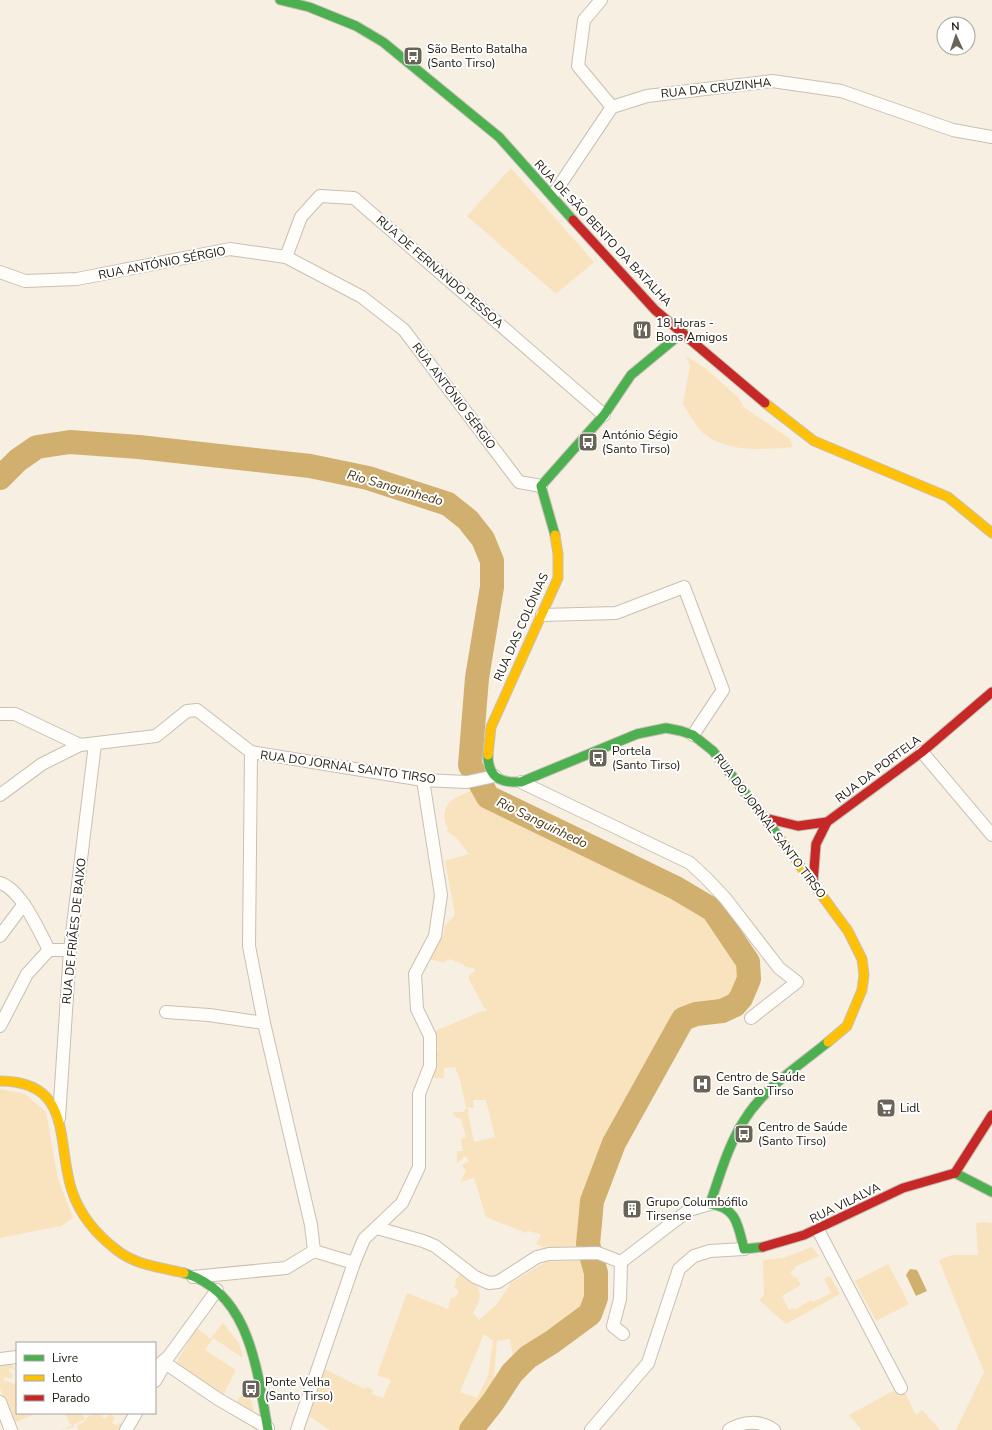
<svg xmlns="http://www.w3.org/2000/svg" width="992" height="1430" viewBox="0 0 992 1430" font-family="'Nunito Sans',sans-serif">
  <rect width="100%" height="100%" fill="#f7efe1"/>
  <g fill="#f9e3bf" fill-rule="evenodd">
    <path d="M 511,168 L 594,262 L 556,294 L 467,216 Z"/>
    <path d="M 686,356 L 705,368 L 738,397 L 744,407 L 790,439 L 793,447 C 764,450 726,453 702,432 C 695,425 689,413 683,404 L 690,366 Z"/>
    <path d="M 479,788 L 488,801 L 673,891 L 711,913 L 742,958 L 746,975 L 741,993 L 735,1002 L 722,1008 L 696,1011 L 681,1015 L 611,1142 L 589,1200 L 586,1249 L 547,1249 L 536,1244 L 540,1237 L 540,1234 L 528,1231 L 526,1233 L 486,1217 L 474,1178 L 460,1182 L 466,1171 L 462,1165 L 469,1161 L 465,1156 L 457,1164 L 457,1151 L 463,1151 L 461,1139 L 466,1137 L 461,1119 L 454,1116 L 453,1112 L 464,1112 L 466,1108 L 468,1109 L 468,1113 L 474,1142 L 495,1137 L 486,1100 L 473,1100 L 474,1108 L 466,1107 L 460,1080 L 455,1067 L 444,1068 L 444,1078 L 431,1078 L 438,1049 L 433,1032 L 482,1011 L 486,1011 L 487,1009 L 484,1008 L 469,979 L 469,976 L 476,969 L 464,966 L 463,964 L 449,959 L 448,961 L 445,960 L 445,963 L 428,959 L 443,936 L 445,925 L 455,915 L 445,861 L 469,854 L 457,839 L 447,831 L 448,827 L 446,826 C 438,800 461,795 479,788 Z"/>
    <path d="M 0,1089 L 25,1094 L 46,1112 L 58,1179 L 73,1218 L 61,1226 L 0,1238 Z"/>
    <path d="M 984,1222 L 992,1223 L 992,1430 L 956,1430 L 984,1372 L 939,1260 L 952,1255 L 978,1255 L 976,1223 Z"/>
    <path d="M 812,1247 L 819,1256 L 794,1267 L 795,1269 L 790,1272 L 794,1278 L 796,1277 L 801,1285 L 782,1296 L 789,1310 L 793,1308 L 794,1310 L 811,1300 L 813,1302 L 831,1293 L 824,1279 L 830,1276 L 840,1294 L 786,1324 L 759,1300 L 764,1295 L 763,1260 L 783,1258 Z"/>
    <path d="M 590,1260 C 593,1274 597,1302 586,1313 C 565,1336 533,1345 512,1368 C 504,1377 499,1389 492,1399 C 484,1410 475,1420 467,1430 L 330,1430 L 309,1416 L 325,1369 L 364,1389 L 366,1387 L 373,1390 L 372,1394 L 383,1398 L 391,1380 L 377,1375 L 407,1293 L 448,1309 L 451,1298 L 454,1298 L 458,1294 L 458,1290 L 454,1287 L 457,1282 L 455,1281 L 460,1274 C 480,1286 486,1291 473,1313 L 479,1320 L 496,1305 L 511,1283 L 545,1262 ZM 484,1334 L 493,1341 L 488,1376 L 477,1398 L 460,1392 ZM 510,1339 L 514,1363 L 493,1390 L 497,1341 Z"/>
    <path d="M 888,1264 L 909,1304 L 876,1321 L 855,1281 Z"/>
    <path d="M 223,1323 L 239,1343 L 243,1358 L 213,1338 L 205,1350 L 236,1370 L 222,1398 L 178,1365 L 177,1361 L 197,1328 L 210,1339 Z"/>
    <path d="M 9,1361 L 16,1370 L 9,1368 L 10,1372 L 13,1375 L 12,1379 L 5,1377 L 3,1380 L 14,1384 L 17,1379 L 17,1413 L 37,1413 L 14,1423 L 0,1389 L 0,1364 Z"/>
    <path d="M 244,1389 L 248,1389 L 255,1415 L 235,1405 Z"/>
    <path d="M 893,1391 L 899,1394 L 905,1393 L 916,1415 L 922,1410 L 940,1430 L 862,1430 L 849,1415 Z"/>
    <path d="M 65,1413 L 80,1413 L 85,1419 L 94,1413 L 99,1413 L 104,1419 L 111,1414 L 115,1418 L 112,1423 L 117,1425 L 120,1423 L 128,1425 L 124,1430 L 78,1430 L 77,1426 L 86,1420 L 85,1419 L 73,1425 L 74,1427 L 61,1430 L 73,1425 L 70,1424 Z"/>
  </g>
  <path fill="#d0af6f" d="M 910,1269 L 917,1270 L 927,1291 L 916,1296 L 906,1275 Z"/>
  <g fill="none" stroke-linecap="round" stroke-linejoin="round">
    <path stroke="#d0af6f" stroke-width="24" d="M 0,478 L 18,460 L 37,447 L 70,442 L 139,447 L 310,466 L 368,478 L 448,504 L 468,520 L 483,539 L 492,561 L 492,587 L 477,678 L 470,765 L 488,797 L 676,888 L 713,910 L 748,962 L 749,979 L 741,998 L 735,1005 L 722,1011 L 696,1014 L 683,1019 L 614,1143 L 592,1201 L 588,1244 L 596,1273 L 596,1298 L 590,1314 L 552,1342 L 528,1357 L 512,1373 L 493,1402 L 471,1430"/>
    <defs>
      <g id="street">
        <path d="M 601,0 L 584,20 L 578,66 L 612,107"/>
        <path d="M 553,195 L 612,107 L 647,96 L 772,81 L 841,91 L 953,130 L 992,137"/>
        <path d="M 286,257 L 301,217 L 320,196 L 354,198 L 604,415"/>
        <path d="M 0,272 L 25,281 L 77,279 L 230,249 L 286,257 L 362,297 L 404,330 L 519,482 L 541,486"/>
        <path d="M 542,615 L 616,613 L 684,587 L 723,690 L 693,735"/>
        <path d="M 0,714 L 15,714 L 80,745 L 156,736 L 187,711 L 197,710 L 251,752 L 423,780 L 467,782 L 495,776"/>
        <path d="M 251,752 L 249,946 L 264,1023 L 311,1225 L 314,1251"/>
        <path d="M 922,752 L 992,835"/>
        <path d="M 521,782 L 690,863 L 706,878 L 725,898 L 779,968 L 797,982 L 751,1018"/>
        <path d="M 0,795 L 42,764 L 80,745"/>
        <path d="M 0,883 C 21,889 39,931 49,950"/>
        <path d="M 0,936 L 24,904"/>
        <path d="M 166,1012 L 209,1015 L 264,1023"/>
        <path d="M 0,1026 L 27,974 L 49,950 L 70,950"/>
        <path d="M 59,1118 L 70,950 L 95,744"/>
        <path d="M 377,1228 L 423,1241 L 435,1246 L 475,1277 L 489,1283 L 498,1282 L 537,1257 L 549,1254 L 598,1253 L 621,1262"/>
        <path d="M 818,1230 L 901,1388"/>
        <path d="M 621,1262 L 689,1210 L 710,1204"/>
        <path d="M 621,1262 L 620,1299 L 613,1326 L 623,1334"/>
        <path d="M 193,1277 L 286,1268 L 314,1251 L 354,1263 L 364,1239 L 402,1203 L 419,1167 L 419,1094 L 430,1066 L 430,1036 L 417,1009 L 415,974 L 435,936 L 441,895 L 423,780"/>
        <path d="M 0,1359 L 17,1357"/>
        <path d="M 165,1363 L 218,1399 L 268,1428"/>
        <path d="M 155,1368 L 169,1356 L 217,1290"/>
        <path d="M 155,1381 L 166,1362"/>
        <path d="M 0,1402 L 11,1430"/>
        <path d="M 126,1430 L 136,1413"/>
        <path d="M 297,1430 L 354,1263"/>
        <path d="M 591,1430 L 648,1363 L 679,1269 L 694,1256 L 710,1251 L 744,1249"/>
        <path d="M 729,1430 C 742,1421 761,1420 774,1430"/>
      </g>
      <g id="fast">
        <path d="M 280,0 L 309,7 L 356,26 L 383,42 L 499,137 L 573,220"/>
        <path d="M 555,535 L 541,486 L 604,415 L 631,375 L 683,332"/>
        <path d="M 488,755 C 488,778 501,783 521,782 L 637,734 L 666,728 L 681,731 L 693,735 L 713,751 L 779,837"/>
        <path d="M 955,1173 L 992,1192"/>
        <path d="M 763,1247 L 744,1249 C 738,1226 737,1207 710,1204 C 720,1175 728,1145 745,1119 C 764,1088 800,1065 828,1042"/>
        <path d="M 184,1273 C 251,1293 257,1372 268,1430"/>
      </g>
      <g id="slow">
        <path d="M 765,403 L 814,441 L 948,497 L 992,533"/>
        <path d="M 488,755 L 491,727 L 558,578 L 558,554 L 555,535"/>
        <path d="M 779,837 L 848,931 L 862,959 L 864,975 L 862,990 L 847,1026 L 828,1042"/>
        <path d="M 0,1081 C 74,1081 56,1144 72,1191 C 80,1215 98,1236 118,1251 C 138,1266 161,1267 184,1273"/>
      </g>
      <g id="jam">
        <path d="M 573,220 L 655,310 L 765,403"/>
        <path d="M 765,818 L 798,826 L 827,822 L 922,752 L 992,692"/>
        <path d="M 813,883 L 816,844 L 827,822"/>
        <path d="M 955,1173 L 992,1115"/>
        <path d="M 763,1247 L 804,1235 L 903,1188 L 955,1173"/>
      </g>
    </defs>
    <use href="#street" stroke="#c7c0b4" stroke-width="14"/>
    <use href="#fast" stroke="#c7c0b4" stroke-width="11"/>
    <use href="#slow" stroke="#c7c0b4" stroke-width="11"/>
    <use href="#jam" stroke="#c7c0b4" stroke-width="11"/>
    <use href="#street" stroke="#fefdfa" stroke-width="12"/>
    <use href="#fast" stroke="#4caf50" stroke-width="9"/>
    <use href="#slow" stroke="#ffc107" stroke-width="9"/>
    <use href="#jam" stroke="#c62828" stroke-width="9"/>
  </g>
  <defs>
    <symbol id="bus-square" viewBox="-11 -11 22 22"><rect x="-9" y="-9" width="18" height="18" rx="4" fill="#6a6358" stroke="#fff"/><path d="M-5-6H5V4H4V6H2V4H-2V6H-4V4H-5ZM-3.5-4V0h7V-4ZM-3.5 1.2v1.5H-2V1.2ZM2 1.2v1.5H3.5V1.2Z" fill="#fff"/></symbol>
    <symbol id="restaurant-square" viewBox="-11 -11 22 22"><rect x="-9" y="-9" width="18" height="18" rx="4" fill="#6a6358" stroke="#fff"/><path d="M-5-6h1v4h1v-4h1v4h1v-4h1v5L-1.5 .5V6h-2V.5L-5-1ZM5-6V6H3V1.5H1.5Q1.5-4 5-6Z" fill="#fff"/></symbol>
    <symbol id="hospital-square" viewBox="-11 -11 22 22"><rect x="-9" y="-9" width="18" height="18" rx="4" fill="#6a6358" stroke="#fff"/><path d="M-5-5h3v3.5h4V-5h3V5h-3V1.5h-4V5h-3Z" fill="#fff"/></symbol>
    <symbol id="supermarket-square" viewBox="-11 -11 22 22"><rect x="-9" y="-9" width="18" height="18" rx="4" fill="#6a6358" stroke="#fff"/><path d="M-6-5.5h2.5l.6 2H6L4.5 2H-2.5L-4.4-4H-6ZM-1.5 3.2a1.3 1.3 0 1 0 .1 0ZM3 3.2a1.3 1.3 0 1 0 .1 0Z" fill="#fff"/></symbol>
    <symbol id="building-square" viewBox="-11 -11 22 22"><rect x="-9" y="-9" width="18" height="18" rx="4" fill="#6a6358" stroke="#fff"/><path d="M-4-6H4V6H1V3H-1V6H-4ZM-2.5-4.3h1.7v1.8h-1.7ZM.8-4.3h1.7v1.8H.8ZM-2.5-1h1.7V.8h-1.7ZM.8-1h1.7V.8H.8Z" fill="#fff"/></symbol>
  </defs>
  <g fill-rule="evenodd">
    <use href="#bus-square" x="402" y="45" width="22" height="22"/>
    <use href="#restaurant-square" x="631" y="319" width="22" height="22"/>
    <use href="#bus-square" x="577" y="431" width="22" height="22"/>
    <use href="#bus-square" x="587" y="747" width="22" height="22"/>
    <use href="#hospital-square" x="691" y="1073" width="22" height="22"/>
    <use href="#supermarket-square" x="875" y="1097" width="22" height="22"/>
    <use href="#bus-square" x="733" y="1123" width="22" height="22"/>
    <use href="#building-square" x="621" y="1198" width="22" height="22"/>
    <use href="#bus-square" x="240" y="1378" width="22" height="22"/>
  </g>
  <g text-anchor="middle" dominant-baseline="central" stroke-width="4" stroke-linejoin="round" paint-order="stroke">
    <g font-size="12" fill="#1e180e" stroke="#fff" text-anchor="start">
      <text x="427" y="49">São Bento Batalha<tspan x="427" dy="14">(Santo Tirso)</tspan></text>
      <text x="656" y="323">18 Horas -<tspan x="656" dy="14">Bons Amigos</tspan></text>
      <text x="602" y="435">António Ségio<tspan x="602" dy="14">(Santo Tirso)</tspan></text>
      <text x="612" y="751">Portela<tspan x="612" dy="14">(Santo Tirso)</tspan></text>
      <text x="716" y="1077">Centro de Saúde<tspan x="716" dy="14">de Santo Tirso</tspan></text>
      <text x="900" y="1108">Lidl</text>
      <text x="758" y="1127">Centro de Saúde<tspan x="758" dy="14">(Santo Tirso)</tspan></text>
      <text x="646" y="1202">Grupo Columbófilo<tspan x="646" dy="14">Tirsense</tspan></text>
      <text x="265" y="1382">Ponte Velha<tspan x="265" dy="14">(Santo Tirso)</tspan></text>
    </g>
    <g font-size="12" fill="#1e180e" stroke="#fff">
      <text transform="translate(716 88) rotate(-6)">RUA DA CRUZINHA</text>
      <text transform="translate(603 233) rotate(47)">RUA DE SÃO BENTO DA BATALHA</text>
      <text transform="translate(162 263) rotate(-11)">RUA ANTÓNIO SÉRGIO</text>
      <text transform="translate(440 272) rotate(41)">RUA DE FERNANDO PESSOA</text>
      <text transform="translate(454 396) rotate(53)">RUA ANTÓNIO SÉRGIO</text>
      <text transform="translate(521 627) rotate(-66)">RUA DAS COLÓNIAS</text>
      <text transform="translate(348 767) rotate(8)">RUA DO JORNAL SANTO TIRSO</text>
      <text transform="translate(878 769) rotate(-37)">RUA DA PORTELA</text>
      <text transform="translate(770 826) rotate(53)">RUA DO JORNAL SANTO TIRSO</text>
      <text transform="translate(74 931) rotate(-84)">RUA DE FRIÃES DE BAIXO</text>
      <text transform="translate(845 1203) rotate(-26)">RUA VILALVA</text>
    </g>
    <g font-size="13" font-style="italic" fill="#493612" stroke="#fff">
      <text transform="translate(395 488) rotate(16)">Rio Sanguinhedo</text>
      <text transform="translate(542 823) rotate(26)">Rio Sanguinhedo</text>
    </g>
  </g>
  <rect x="16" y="1342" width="140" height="72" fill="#ffffff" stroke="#a5a39f"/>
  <rect x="24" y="1355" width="20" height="6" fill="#4caf50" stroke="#a5a39f"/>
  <text x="52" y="1362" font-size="12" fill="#1e180e">Livre</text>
  <rect x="24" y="1375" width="20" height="6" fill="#ffc107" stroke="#a5a39f"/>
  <text x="52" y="1382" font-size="12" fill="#1e180e">Lento</text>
  <rect x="24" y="1395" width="20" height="6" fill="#c62828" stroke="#a5a39f"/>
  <text x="52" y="1402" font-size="12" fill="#1e180e">Parado</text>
  <g transform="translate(956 36) rotate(357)"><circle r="19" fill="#ffffff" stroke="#a5a39f"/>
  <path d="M0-3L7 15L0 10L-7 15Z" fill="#6a6358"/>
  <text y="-6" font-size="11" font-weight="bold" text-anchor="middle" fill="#1e180e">N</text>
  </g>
</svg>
